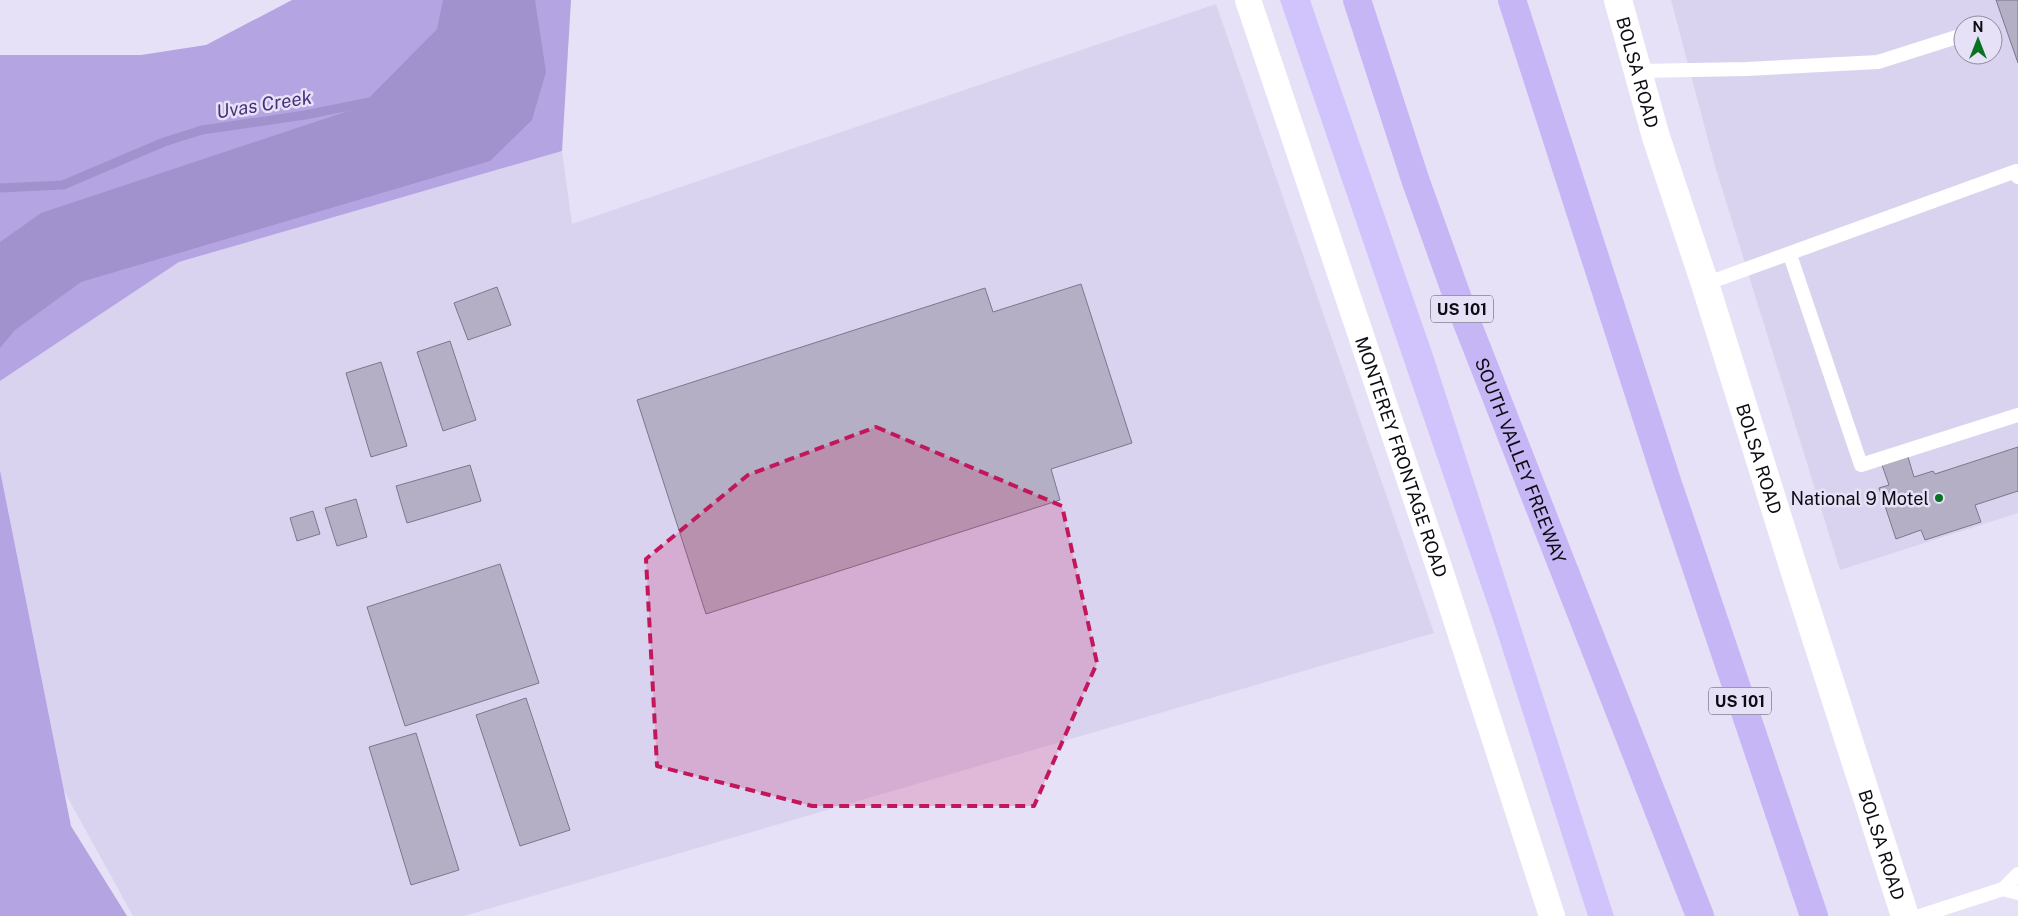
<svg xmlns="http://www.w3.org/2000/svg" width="2018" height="916" viewBox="0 0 2018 916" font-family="'Public Sans',sans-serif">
  <rect width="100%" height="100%" fill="#e6e1f7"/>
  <g fill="#dad3f0" fill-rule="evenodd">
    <path d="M 1671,0 L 2018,0 L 2018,513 L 1840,570 L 1715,166 ZM 1963,25 L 1993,25 L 1993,55 L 1963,55 Z"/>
    <path d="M 1216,4 L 1434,633 L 464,916 L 133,916 L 64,791 L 0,470 L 0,381 L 179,262 L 562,151 L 572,224 Z"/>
  </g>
  <path fill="#d1c3fc" d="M 1280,0 L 1310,0 L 1434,358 L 1614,916 L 1588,916 L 1494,623 Z"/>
  <g fill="#b4a4e2">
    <path d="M 292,0 L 571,0 L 562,151 L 179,262 L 0,381 L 0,55 L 141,55 L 206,45 Z"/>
    <path d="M 0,470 L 71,826 L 127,916 L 0,916 Z"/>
  </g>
  <path fill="#a192ce" d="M 443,0 L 535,0 L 546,72 L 532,120 L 490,161 L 81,282 L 15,330 L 0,348 L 0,242 L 41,213 L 360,107 L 437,29 Z"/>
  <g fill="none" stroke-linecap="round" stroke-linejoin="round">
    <path stroke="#a192ce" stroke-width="9" d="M 0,188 L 63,185 L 164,142 L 202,130 L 305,115 L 375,101"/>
  </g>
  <g fill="#b4afc4" stroke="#7c778b">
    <path d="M 1996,0 L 2018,0 L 2018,63 Z"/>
    <path d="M 1081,284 L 1132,443 L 1051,469 L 1060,500 L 706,614 L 637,400 L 985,288 L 993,312 Z"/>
    <path d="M 497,287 L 511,325 L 468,340 L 454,303 Z"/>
    <path d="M 450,341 L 476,420 L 443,431 L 417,352 Z"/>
    <path d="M 381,362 L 407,446 L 371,457 L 346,373 Z"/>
    <path d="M 2018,447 L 2018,491 L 1975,505 L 1981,522 L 1925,540 L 1921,530 L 1896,539 L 1879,488 L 1889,485 L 1882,465 L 1908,457 L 1914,477 L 1933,471 L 1935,474 Z"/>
    <path d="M 470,465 L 481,501 L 407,523 L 396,486 Z"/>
    <path d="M 356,499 L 367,537 L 337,546 L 325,508 Z"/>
    <path d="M 313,511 L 320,534 L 297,541 L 290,518 Z"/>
    <path d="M 500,564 L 539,683 L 405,726 L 367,607 Z"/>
    <path d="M 526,698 L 570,830 L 520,846 L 476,715 Z"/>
    <path d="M 416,733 L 459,870 L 411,885 L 369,747 Z"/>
  </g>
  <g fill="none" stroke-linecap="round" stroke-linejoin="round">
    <g stroke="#fff" stroke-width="14">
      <path d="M 1637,71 L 1747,69 L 1878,62 L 1963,35"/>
      <path d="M 1790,255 L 1861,465 L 2018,415"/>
      <path d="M 1705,284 L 2016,171 L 2018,177"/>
      <path d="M 2018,874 L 2003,889 L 2018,893"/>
      <path d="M 1920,916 L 2003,889"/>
    </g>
    <path stroke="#fff" stroke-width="26" id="s1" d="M 1248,0 L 1441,573 L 1552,916"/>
    <path stroke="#fff" stroke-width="28" id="s2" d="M 1618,0 L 1656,137 L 1705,284 L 1798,582 L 1905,916"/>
    <g stroke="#c6b6f5" stroke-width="28">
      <path id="s3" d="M 1357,0 L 1415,179 L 1462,310 L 1700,916"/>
      <path d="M 1512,0 L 1668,484 L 1814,916"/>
    </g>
  </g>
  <path fill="#c2185b" fill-opacity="0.2" stroke="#c2185b" stroke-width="4" stroke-dasharray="10 6" stroke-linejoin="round" d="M 876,427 L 1062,506 L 1097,663 L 1034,806 L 812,806 L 657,766 L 646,559 L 748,475 Z"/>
  <circle fill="#097223" stroke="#e6e1f7" stroke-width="2" cx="1939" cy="498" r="5"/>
  <g text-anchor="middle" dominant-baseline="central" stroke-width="5" stroke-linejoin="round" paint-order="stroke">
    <g fill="#e6e1f7" stroke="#4f4c57" stroke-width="1">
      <rect x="1431" y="295.5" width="62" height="27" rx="4"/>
      <rect x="1709" y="687.5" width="62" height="27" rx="4"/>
    </g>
    <g font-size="16" font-weight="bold" fill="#0e0c13">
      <text x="1462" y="309">US 101</text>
      <text x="1740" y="701">US 101</text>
    </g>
    <g font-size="18" fill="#0e0c13" stroke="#e6e1f7">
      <text stroke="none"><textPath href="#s2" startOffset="75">BOLSA ROAD</textPath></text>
      <text stroke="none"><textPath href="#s1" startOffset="482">MONTEREY FRONTAGE ROAD</textPath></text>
      <text stroke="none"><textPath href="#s2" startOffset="480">BOLSA ROAD</textPath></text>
      <text stroke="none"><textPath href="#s3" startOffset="489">SOUTH VALLEY FREEWAY</textPath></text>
      <text stroke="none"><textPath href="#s2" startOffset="885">BOLSA ROAD</textPath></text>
    </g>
    <g font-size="18" fill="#0e0c13" stroke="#e6e1f7" text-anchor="end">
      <text x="1929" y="498">National 9 Motel</text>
    </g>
    <g font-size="19" font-style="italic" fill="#483078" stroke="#e6e1f7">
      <text transform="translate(264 104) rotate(-9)">Uvas Creek</text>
    </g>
  </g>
  <g transform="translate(1978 40)"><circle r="24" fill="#e6e1f7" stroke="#908c9c"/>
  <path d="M0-4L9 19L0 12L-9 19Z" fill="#097223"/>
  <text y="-8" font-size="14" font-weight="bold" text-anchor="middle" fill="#0e0c13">N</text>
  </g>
</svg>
